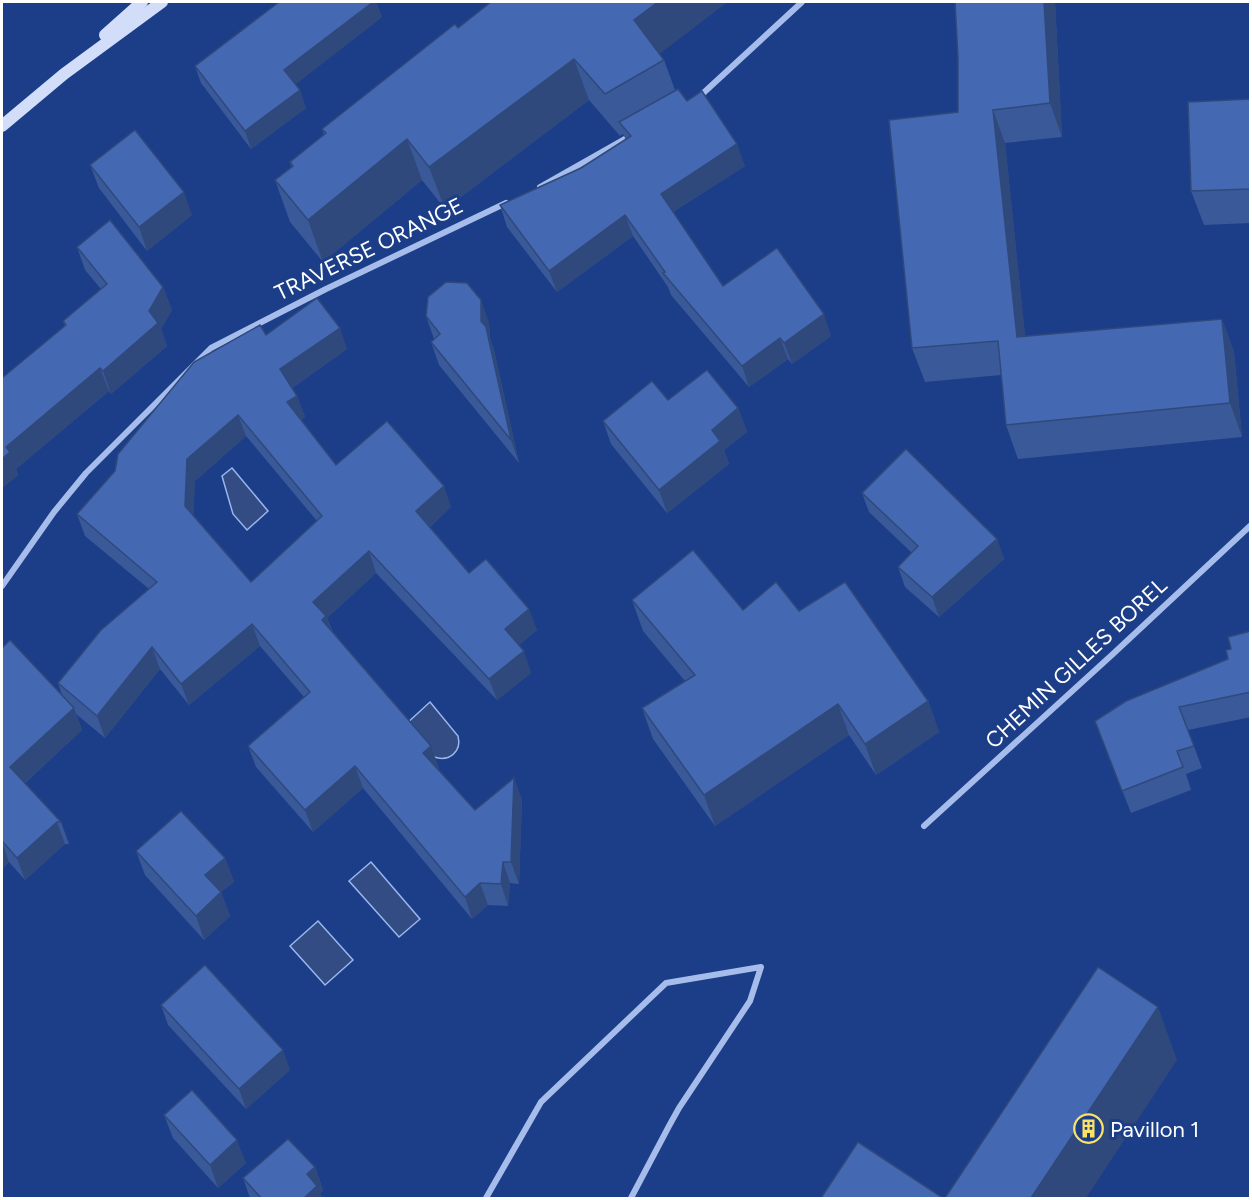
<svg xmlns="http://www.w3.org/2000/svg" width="1252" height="1200" viewBox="0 0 1252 1200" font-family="Figtree,sans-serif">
  <rect width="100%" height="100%" fill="#1c3e88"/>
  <g fill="#334c83" stroke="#99b6ee" stroke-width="1.5">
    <path d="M 232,468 L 268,511 L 247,530 L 233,514 L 222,476 Z"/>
    <path d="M 430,702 L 458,736 C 462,752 449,762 434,757 L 405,725 Z"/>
    <path d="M 371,862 L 420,919 L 399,937 L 349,881 Z"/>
    <path d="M 318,921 L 353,960 L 325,985 L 290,946 Z"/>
  </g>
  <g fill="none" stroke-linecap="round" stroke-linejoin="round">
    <g stroke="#a6bdec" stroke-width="6">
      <path d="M 699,97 L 802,2"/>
      <path d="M 540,187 L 630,136"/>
      <path d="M 2,586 L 54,512 L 86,473 L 211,348 L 326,289 L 506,203"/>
      <path d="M 924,826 L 1114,653 L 1250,526"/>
      <path d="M 486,1198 L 541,1102 L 666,983 L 761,967 L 750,1001 L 679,1108 L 669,1126 L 631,1198"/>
    </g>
    <g stroke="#d2def9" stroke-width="12">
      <path d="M 105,35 L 142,2"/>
      <path d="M 2,126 L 64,74 L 162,2"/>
    </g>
  </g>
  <g fill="#3a5998" fill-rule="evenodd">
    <path d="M 279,2 L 376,2 L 382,17 L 295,84 L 306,108 L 251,149 L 201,83 L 195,66 Z"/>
    <path d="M 491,2 L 727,2 L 659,54 L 664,60 L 675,90 L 687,101 L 745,166 L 673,212 L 723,286 L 831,336 L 792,364 L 788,359 L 749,387 L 671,295 L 668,287 L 633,236 L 557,292 L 507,227 L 500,205 L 581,168 L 626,140 L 623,134 L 620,136 L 589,100 L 445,209 L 422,180 L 323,262 L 290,222 L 275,180 L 291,167 L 290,162 L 324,135 L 322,129 L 458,28 Z"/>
    <path d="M 955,2 L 1055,2 L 1062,137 L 1005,143 L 1025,337 L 1222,319 L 1234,352 L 1242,437 L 1018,459 L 1006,425 L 1001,375 L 925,382 L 912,348 L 958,112 L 958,58 Z"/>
    <path d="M 1251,99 L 1251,223 L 1204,225 L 1191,191 Z"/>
    <path d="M 90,165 L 192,215 L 147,251 L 99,188 Z"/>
    <path d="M 77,247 L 163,287 L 172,310 L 161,329 L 167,346 L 111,394 L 109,391 L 16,469 L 18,475 L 2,488 L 2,378 L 65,327 L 63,321 L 101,289 L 85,270 Z"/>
    <path d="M 426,316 L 489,323 L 490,338 L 494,350 L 519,463 L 439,365 L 431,342 L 434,339 Z"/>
    <path d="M 266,335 L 347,349 L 292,388 L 297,396 L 305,417 L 301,420 L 336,465 L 451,507 L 430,527 L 469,573 L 537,630 L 519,645 L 531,673 L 497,700 L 376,573 L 327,618 L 332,630 L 439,768 L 438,769 L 475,810 L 522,799 L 519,884 L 510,883 L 508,906 L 488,905 L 472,919 L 363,788 L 313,832 L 256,767 L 248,746 L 304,697 L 260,646 L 189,705 L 160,669 L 105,738 L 76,714 L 82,730 L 25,783 L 61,822 L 69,844 L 65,844 L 25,880 L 9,862 L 2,869 L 2,648 L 62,695 L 58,683 L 149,589 L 85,536 L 77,514 ZM 246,436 L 317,521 L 251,582 L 193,516 L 195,481 Z"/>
    <path d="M 668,400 L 738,408 L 747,432 L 724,450 L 729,464 L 667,513 L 611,444 L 603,421 Z"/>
    <path d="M 862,493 L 997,539 L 1004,559 L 939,617 L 905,587 L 898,567 L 912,553 L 869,512 Z"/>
    <path d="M 632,600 L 743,610 L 799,611 L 928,701 L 939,732 L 876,775 L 849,735 L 715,826 L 653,739 L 642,708 L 685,681 L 643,631 Z"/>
    <path d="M 1251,631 L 1251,717 L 1188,730 L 1202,768 L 1186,774 L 1191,790 L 1131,813 L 1095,721 L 1228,659 Z"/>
    <path d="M 136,851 L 225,858 L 234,882 L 221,892 L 230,916 L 204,940 L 145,875 Z"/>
    <path d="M 161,1005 L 290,1070 L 246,1109 L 168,1025 Z"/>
    <path d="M 164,1115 L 246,1163 L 218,1188 L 173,1138 Z"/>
    <path d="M 315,1167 L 323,1190 L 320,1194 L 322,1198 L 250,1198 L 243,1178 Z"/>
  </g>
  <g fill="#30497c">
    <path d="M 373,2 L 376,2 L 382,17 L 291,88 L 284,70 Z"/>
    <path d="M 658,2 L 727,2 L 649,62 L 634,20 Z"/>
    <path d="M 1044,2 L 1055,2 L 1062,137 L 1050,103 Z"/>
    <path d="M 574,59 L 589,100 L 445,209 L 429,167 Z"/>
    <path d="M 300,90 L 306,108 L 251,149 L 245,131 Z"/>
    <path d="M 993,110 L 1005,143 L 1029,371 L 1017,337 Z"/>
    <path d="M 407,139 L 422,180 L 323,262 L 308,220 Z"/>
    <path d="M 737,144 L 745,166 L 668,215 L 661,194 Z"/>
    <path d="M 184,192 L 192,215 L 147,251 L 139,227 Z"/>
    <path d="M 625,215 L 633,236 L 557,292 L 549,271 Z"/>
    <path d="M 163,287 L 172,310 L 161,329 L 167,346 L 111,394 L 103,371 L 149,311 Z"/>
    <path d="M 481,300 L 489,323 L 490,338 L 494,350 L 519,463 L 511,440 L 481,321 Z"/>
    <path d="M 824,314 L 831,336 L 792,364 L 784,343 Z"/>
    <path d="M 1222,319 L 1234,352 L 1242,437 L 1230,403 Z"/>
    <path d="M 340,328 L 347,349 L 287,391 L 280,369 Z"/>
    <path d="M 780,338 L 788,359 L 749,387 L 742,366 Z"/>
    <path d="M 100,368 L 109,391 L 16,469 L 18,475 L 2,488 L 2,459 L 6,447 Z"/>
    <path d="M 297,396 L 305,417 L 295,424 L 287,402 Z"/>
    <path d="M 738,408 L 747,432 L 724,450 L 729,464 L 667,513 L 659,490 L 712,430 Z"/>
    <path d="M 238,415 L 246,436 L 195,481 L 193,528 L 185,506 L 187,459 Z"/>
    <path d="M 444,486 L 451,507 L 424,532 L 416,511 Z"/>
    <path d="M 997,539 L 1004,559 L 939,617 L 932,597 Z"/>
    <path d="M 369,551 L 376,573 L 327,618 L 334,638 L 330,641 L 313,602 Z"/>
    <path d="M 529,609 L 537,630 L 513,650 L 505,629 Z"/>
    <path d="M 252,624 L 260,646 L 189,705 L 181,684 Z"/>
    <path d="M 152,647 L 160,669 L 105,738 L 97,716 Z"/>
    <path d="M 524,651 L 531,673 L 497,700 L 489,679 Z"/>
    <path d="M 928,701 L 939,732 L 876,775 L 865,744 Z"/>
    <path d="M 838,704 L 849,735 L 715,826 L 704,795 Z"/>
    <path d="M 74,708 L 82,730 L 18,789 L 10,767 Z"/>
    <path d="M 431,746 L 439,768 L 431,774 L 423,753 Z"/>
    <path d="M 355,766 L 363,788 L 313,832 L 305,810 Z"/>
    <path d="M 514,778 L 522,799 L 519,884 L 511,862 Z"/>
    <path d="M 57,822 L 65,844 L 25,880 L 17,858 Z"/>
    <path d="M 2,842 L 9,862 L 2,869 Z"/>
    <path d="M 225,858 L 234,882 L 221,892 L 230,916 L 204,940 L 196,916 L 205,875 Z"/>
    <path d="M 503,862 L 510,883 L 508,906 L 501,884 Z"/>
    <path d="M 480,883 L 488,905 L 472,919 L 465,897 Z"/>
    <path d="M 1158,1007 L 1177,1060 L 1086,1198 L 1031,1198 Z"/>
    <path d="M 283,1050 L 290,1070 L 246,1109 L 239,1089 Z"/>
    <path d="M 237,1140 L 246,1163 L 218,1188 L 210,1165 Z"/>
    <path d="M 315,1167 L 323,1190 L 320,1194 L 322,1198 L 304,1198 L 307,1174 Z"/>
  </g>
  <g fill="#4468b1" stroke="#30497c" stroke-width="1.5" fill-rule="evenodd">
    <path d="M 279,2 L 373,2 L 284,70 L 300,90 L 245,131 L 195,66 Z"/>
    <path d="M 491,2 L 658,2 L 634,20 L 664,60 L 605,94 L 574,59 L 429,167 L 407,139 L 308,220 L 275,180 L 293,166 L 290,162 L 326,133 L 322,129 L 455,24 L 458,28 Z"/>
    <path d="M 955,2 L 1044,2 L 1050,103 L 993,110 L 1017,337 L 1222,319 L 1230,403 L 1006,425 L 998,341 L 912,348 L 889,120 L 958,112 L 958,58 Z"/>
    <path d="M 678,89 L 687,101 L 702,91 L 737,144 L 661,194 L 723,286 L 777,248 L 824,314 L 784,343 L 780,338 L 742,366 L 663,273 L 665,272 L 625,215 L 549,271 L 500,205 L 581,168 L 631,136 L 619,122 Z"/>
    <path d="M 1251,99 L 1251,189 L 1191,191 L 1188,102 Z"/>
    <path d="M 135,130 L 184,192 L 139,227 L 90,165 Z"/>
    <path d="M 110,220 L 163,287 L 149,311 L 158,323 L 103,371 L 100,368 L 6,447 L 10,452 L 2,459 L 2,378 L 66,325 L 63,321 L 107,284 L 77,247 Z"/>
    <path d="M 446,282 L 467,283 L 481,300 L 481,321 L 486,327 L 511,440 L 431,342 L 440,334 L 426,316 L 428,297 Z"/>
    <path d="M 317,298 L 340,328 L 280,369 L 297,396 L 287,402 L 336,465 L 387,421 L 444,486 L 416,511 L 469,573 L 486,559 L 529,609 L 505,629 L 524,651 L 489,679 L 369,551 L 313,602 L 326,616 L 322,620 L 431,746 L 423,753 L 475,810 L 514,778 L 511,862 L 503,862 L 501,884 L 480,883 L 465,897 L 355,766 L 305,810 L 248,746 L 310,692 L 252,624 L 181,684 L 152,647 L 97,716 L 58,683 L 101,630 L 157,582 L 77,514 L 115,471 L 118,454 L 194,362 L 260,325 L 266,335 ZM 238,415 L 322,516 L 251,582 L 185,506 L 187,459 Z"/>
    <path d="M 707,370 L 738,408 L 712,430 L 720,441 L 659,490 L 603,421 L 652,381 L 668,400 Z"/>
    <path d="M 906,449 L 997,539 L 932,597 L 898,567 L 918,546 L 862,493 Z"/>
    <path d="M 693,550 L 743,610 L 776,582 L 799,611 L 845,582 L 928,701 L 865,744 L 838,704 L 704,795 L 642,708 L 695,675 L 632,600 Z"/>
    <path d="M 1251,631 L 1251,692 L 1179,707 L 1194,746 L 1177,751 L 1183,767 L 1122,791 L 1095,721 L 1126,701 L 1228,659 L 1226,650 L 1231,649 L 1228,637 Z"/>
    <path d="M 10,640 L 74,708 L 10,767 L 61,822 L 57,822 L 17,858 L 2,841 L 2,648 Z"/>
    <path d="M 181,811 L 225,858 L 205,875 L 221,892 L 196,916 L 136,851 Z"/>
    <path d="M 205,965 L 283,1050 L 239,1089 L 161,1005 Z"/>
    <path d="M 1098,967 L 1158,1007 L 1031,1198 L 945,1198 Z"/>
    <path d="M 192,1090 L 237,1140 L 210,1165 L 164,1115 Z"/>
    <path d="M 288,1139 L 315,1167 L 307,1174 L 317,1186 L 304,1198 L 261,1198 L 243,1178 Z"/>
    <path d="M 858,1142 L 943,1198 L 821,1198 Z"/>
  </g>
  <defs>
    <symbol id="building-ring" viewBox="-11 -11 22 22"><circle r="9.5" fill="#1c3e88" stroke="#fce263" stroke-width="1.5"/><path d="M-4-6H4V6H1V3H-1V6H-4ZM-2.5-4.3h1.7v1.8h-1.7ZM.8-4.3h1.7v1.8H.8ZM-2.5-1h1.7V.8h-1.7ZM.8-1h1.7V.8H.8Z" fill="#fce263"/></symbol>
  </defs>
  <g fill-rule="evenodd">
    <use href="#building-ring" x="1072" y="1112" width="33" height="33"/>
  </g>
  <g text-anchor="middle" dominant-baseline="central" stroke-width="6" stroke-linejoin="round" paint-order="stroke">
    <g font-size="22" fill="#fff" stroke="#1c3e88">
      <text transform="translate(369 249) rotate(-26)">TRAVERSE ORANGE</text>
      <text transform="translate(1076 663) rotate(-43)">CHEMIN GILLES BOREL</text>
    </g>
    <g font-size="22" fill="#fff" stroke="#1c3e88" text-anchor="start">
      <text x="1110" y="1129">Pavillon 1</text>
    </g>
  </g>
  <rect width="1252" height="1200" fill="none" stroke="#ffffff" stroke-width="6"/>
</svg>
